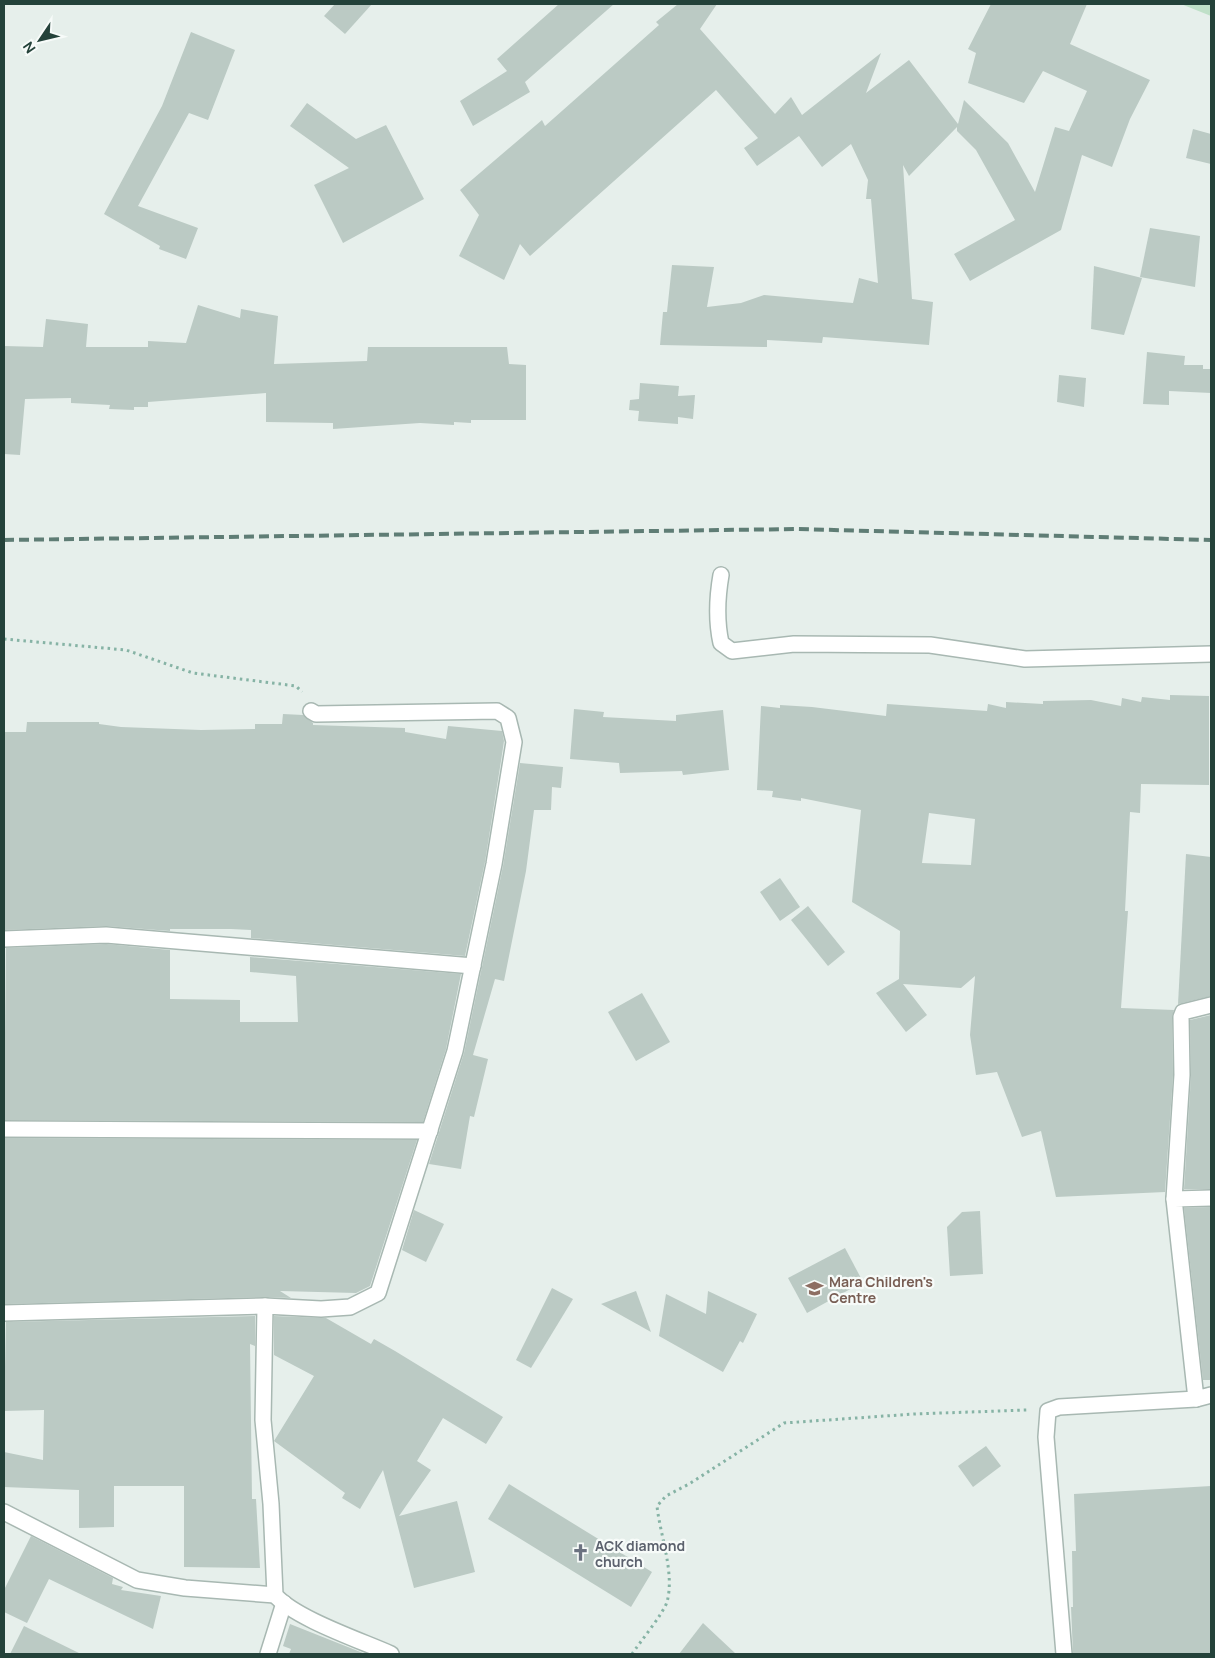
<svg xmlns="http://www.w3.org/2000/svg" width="1215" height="1658" viewBox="0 0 1215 1658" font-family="Manrope,sans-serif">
  <rect width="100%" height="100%" fill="#e6efeb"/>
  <path fill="#bfe0c8" d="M 1181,4 L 1211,4 L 1211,16 Z"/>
  <g fill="#bbcac4" fill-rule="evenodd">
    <path d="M 335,4 L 372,4 L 345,34 L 324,16 Z"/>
    <path d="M 559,4 L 614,4 L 525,82 L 530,92 L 473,126 L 460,101 L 507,71 L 497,59 Z"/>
    <path d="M 678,4 L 717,4 L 700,29 L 775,114 L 791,97 L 802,115 L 881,53 L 866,93 L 909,60 L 958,124 L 964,100 L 1008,143 L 1035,192 L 1055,127 L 1069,131 L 1087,91 L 1043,71 L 1024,103 L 968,83 L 976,53 L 968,49 L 991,4 L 1087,4 L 1070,44 L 1150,80 L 1130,119 L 1112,167 L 1082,155 L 1061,230 L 970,281 L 954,254 L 1015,220 L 976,150 L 957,131 L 957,127 L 909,176 L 903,165 L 912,299 L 933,302 L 929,345 L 823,337 L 822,343 L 767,340 L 767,347 L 660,345 L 663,312 L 667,312 L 672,265 L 714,267 L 707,307 L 741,303 L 764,295 L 853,303 L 859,278 L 878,283 L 871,199 L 866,199 L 868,180 L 851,144 L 822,167 L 799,136 L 757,166 L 744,148 L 758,138 L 716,90 L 530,256 L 520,244 L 504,280 L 459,256 L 479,215 L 460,190 L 542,120 L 545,126 L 659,25 L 656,22 Z"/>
    <path d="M 191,32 L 235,50 L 208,120 L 189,113 L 138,206 L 198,228 L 186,259 L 159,249 L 160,246 L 104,214 L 162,106 Z"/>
    <path d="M 307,103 L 356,139 L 386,125 L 424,199 L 343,243 L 314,185 L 349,168 L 290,126 Z"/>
    <path d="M 1193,129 L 1211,134 L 1211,164 L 1186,158 Z"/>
    <path d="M 1150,228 L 1200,236 L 1195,287 L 1140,277 Z"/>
    <path d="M 1094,266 L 1142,278 L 1124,335 L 1091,329 Z"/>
    <path d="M 198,305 L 240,318 L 241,309 L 278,316 L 274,364 L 367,361 L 368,347 L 507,347 L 509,364 L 526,365 L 526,420 L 471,420 L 471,423 L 454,422 L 454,425 L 420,423 L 333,429 L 333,423 L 266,422 L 266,393 L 148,402 L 148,407 L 134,407 L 134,410 L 109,409 L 110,405 L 71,403 L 71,398 L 25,399 L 20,455 L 4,454 L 4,346 L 43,347 L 46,319 L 88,324 L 86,347 L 148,347 L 148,341 L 186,343 Z"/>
    <path d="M 1147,352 L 1185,356 L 1184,365 L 1203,365 L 1203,369 L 1211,369 L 1211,393 L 1169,391 L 1169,405 L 1143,404 Z"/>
    <path d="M 1059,375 L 1086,378 L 1084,407 L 1057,402 Z"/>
    <path d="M 640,383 L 679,386 L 678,396 L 695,395 L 693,419 L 678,417 L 678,424 L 638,421 L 639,411 L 629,410 L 630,400 L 639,399 Z"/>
    <path d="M 1170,695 L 1209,696 L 1209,785 L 1141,784 L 1140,813 L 1130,812 L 1125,911 L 1128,911 L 1121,1008 L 1174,1010 L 1172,1017 L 1173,1075 L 1165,1192 L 1056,1197 L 1041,1131 L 1022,1137 L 997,1072 L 976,1075 L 970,1035 L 975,976 L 961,988 L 903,984 L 927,1015 L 906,1032 L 876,993 L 899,979 L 900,931 L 852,902 L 861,810 L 801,798 L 801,801 L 772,797 L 773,791 L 757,790 L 761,706 L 780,708 L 780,705 L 812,707 L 886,716 L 887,704 L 987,711 L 988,704 L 1006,708 L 1006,702 L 1043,704 L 1043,701 L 1091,700 L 1121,706 L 1122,698 L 1141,702 L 1142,697 L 1170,700 ZM 929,813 L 975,819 L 971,865 L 922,863 Z"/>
    <path d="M 574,709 L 604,712 L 603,717 L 676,721 L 676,715 L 723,710 L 729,770 L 683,775 L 682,771 L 620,773 L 619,763 L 570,759 Z"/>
    <path d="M 283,714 L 303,715 L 313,723 L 313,725 L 405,728 L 405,732 L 446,739 L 448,726 L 502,731 L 504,741 L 501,761 L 485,862 L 465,956 L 251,938 L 251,930 L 231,929 L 170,929 L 170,931 L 106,926 L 4,930 L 4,732 L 26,732 L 27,722 L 99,722 L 99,724 L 121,727 L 201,730 L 255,729 L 255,724 L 282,724 Z"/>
    <path d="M 520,763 L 563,767 L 561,788 L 552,787 L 551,810 L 534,810 L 526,871 L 504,981 L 495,979 L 473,1055 L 488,1059 L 474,1117 L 470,1116 L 461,1169 L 429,1164 L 464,1053 L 503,866 Z"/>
    <path d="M 1186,854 L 1211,857 L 1211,996 L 1178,1004 Z"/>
    <path d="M 780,878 L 800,907 L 780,921 L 760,892 Z"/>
    <path d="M 808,906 L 845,952 L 828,966 L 791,920 Z"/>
    <path d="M 106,944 L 170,950 L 170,999 L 240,1000 L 240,1022 L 298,1022 L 296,976 L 250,972 L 250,957 L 461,974 L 446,1049 L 423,1122 L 4,1120 L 6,948 Z"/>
    <path d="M 642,993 L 670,1042 L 636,1061 L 608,1012 Z"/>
    <path d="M 1211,1015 L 1211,1189 L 1184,1189 L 1191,1076 L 1190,1020 Z"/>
    <path d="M 4,1138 L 417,1140 L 370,1286 L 356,1293 L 280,1291 L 291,1298 L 265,1297 L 5,1304 Z"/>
    <path d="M 1211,1207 L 1211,1380 L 1203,1380 L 1184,1208 Z"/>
    <path d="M 414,1210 L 444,1224 L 426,1262 L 402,1250 Z"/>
    <path d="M 980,1211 L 983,1274 L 950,1276 L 947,1227 L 962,1212 Z"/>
    <path d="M 845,1248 L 863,1282 L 807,1313 L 788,1278 Z"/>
    <path d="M 552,1288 L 573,1299 L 531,1368 L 516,1360 Z"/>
    <path d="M 636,1291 L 651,1332 L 601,1304 Z"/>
    <path d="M 708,1291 L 757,1314 L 743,1343 L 740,1341 L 723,1372 L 659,1336 L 666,1294 L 706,1314 Z"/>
    <path d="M 255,1316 L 255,1346 L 250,1344 L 252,1499 L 256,1499 L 260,1568 L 184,1567 L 184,1486 L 114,1486 L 114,1527 L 79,1528 L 79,1490 L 4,1487 L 4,1452 L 43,1460 L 44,1410 L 4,1411 L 6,1322 Z"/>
    <path d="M 274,1316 L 326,1318 L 371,1344 L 374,1339 L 395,1351 L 503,1417 L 486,1444 L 443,1418 L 417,1461 L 431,1470 L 399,1516 L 457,1501 L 475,1572 L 414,1588 L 383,1470 L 360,1509 L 342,1498 L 345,1493 L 274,1441 L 314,1376 L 274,1355 Z"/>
    <path d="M 986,1446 L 1001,1466 L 973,1487 L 958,1466 Z"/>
    <path d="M 509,1484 L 652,1572 L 631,1607 L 488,1519 Z"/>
    <path d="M 1211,1486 L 1211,1654 L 1073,1654 L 1071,1607 L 1073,1607 L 1072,1551 L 1076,1551 L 1074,1494 Z"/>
    <path d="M 31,1536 L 113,1578 L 112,1584 L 123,1587 L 121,1590 L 161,1596 L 153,1629 L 49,1579 L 27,1623 L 4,1612 L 4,1590 Z"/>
    <path d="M 703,1623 L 736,1654 L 679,1654 Z"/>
    <path d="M 290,1624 L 363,1653 L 363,1654 L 289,1654 L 291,1649 L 283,1646 Z"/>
    <path d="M 24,1626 L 81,1654 L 10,1654 Z"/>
  </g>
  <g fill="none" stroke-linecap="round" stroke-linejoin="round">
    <defs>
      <g id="street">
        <path d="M 721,575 C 717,598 716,620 721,643 L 732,651 L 794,644 L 930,645 L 1025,659 L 1211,654"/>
        <path d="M 311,711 L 316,714 L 497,711 L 508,718 L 514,742 L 494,864 L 455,1051 L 378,1293 L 350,1307 L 321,1309 L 265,1306 L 263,1420 L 271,1504 L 275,1595 C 294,1618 362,1641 391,1654"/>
        <path d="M 4,939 L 106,935 L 473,966"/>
        <path d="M 4,1129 L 430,1131"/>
        <path d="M 1211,1198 L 1174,1199 L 1196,1399 L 1211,1395"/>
        <path d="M 1174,1199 L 1182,1075 L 1181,1017 L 1183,1012 L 1211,1005"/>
        <path d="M 4,1313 L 265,1306"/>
        <path d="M 4,1512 L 137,1580 L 185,1588 L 275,1595"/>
        <path d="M 268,1654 L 284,1603"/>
        <path d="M 1064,1654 L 1046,1437 L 1048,1411 L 1059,1407 L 1196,1399"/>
      </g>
    </defs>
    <use href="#street" stroke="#a8b8b2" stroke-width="18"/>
    <g stroke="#86b3a5" stroke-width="3" stroke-dasharray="2.5 4" stroke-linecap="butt">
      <path d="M 4,639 L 126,650 L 193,673 L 296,686 L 302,692"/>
      <path d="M 632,1654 C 640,1642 663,1614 667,1602 C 675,1573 660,1535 657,1506 L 666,1496 L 689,1484 L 784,1423 L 914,1414 L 1027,1410"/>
    </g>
    <use href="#street" stroke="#fff" stroke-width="15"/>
    <path stroke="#5f7d75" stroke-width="4" stroke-dasharray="10 5" stroke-linecap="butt" d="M 4,540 L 796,529 L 1211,540"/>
  </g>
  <defs>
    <symbol id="school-bare" viewBox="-9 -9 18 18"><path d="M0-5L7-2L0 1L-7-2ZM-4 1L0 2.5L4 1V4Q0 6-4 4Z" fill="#8d6e63" stroke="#f7fbf9" stroke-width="2.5" paint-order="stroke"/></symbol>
    <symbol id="church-bare" viewBox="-9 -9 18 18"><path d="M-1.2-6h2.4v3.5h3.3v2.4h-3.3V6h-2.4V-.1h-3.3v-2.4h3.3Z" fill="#6b7280" stroke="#f7fbf9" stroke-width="2.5" paint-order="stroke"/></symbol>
  </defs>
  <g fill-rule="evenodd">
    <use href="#school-bare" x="802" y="1276" width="25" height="25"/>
    <use href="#church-bare" x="568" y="1540" width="25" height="25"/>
  </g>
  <g text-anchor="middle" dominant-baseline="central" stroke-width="4.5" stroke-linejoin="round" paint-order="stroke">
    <g font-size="14" font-weight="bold" fill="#785e54" stroke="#f7fbf9" text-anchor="start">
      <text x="829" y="1281">Mara Children's<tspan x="829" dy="16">Centre</tspan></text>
    </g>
    <g font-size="14" font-weight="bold" fill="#5b616d" stroke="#f7fbf9" text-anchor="start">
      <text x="595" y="1545">ACK diamond<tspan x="595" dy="16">church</tspan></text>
    </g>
  </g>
  <rect width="1215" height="1658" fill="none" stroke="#24423a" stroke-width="10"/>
  <g transform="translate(40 40) rotate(235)" stroke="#f7fbf9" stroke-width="4" paint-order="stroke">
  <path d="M0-4L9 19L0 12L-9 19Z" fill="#24423a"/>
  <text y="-8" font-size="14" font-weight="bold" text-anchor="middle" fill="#24423a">N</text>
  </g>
</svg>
